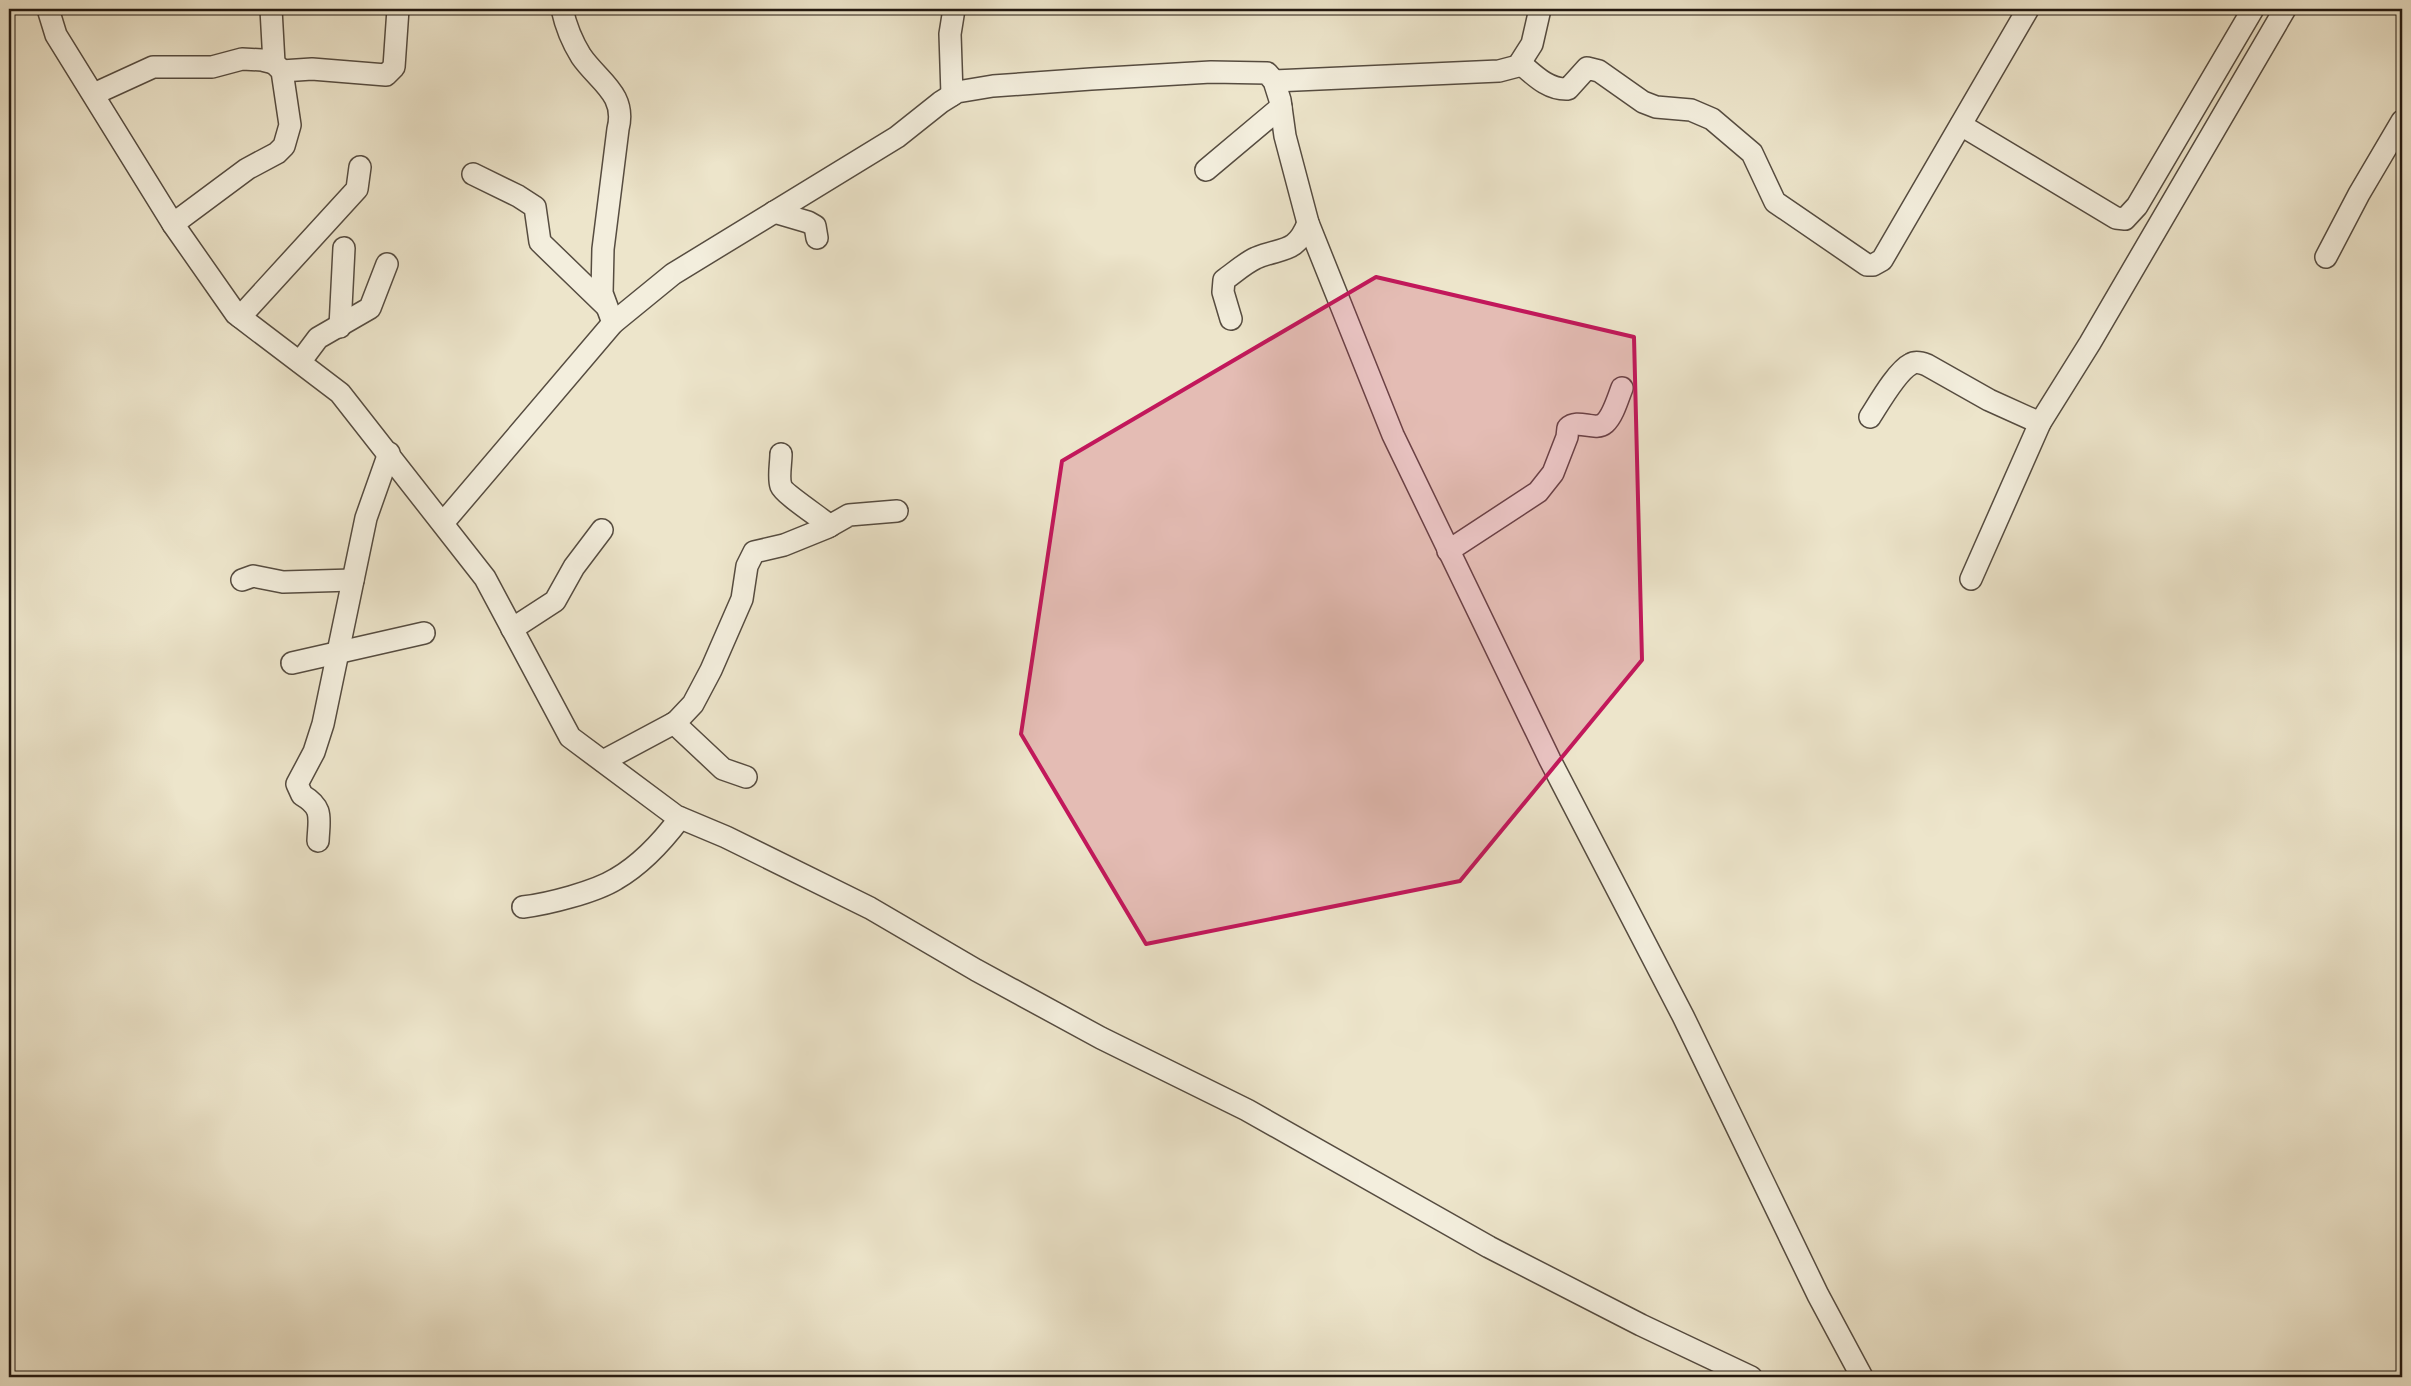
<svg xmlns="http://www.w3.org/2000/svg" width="2411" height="1386" viewBox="0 0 2411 1386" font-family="'Old Standard TT',serif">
  <rect width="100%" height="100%" fill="#ede5cb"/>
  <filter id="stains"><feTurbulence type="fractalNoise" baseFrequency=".004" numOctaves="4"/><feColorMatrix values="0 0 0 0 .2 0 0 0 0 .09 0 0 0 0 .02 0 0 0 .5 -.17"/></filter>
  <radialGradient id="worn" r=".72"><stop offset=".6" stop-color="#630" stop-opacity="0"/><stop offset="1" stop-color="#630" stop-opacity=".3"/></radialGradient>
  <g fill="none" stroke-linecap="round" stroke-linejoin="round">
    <defs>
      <g id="minor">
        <path d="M 48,9 L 56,35 L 173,224 L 236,314 L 340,393 L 485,578 L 570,737 L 676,816 L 726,837 L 870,908 L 976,970 L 1101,1038 L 1247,1110 L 1489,1247 L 1641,1325 L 1751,1377"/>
        <path d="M 562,9 C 566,27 571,40 581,56 C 598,81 627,94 618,129 L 603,249 L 602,293 L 613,323"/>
        <path d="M 1520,63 C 1534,75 1548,90 1568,89 L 1587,68 L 1599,71 L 1643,102 L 1656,107 L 1691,110 L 1712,119 L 1752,153 L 1775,202 L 1867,265 L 1873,265 L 1882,260 L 2028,9"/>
        <path d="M 282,71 L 312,69 L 386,75 L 394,67 L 398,9"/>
        <path d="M 1274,81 L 1499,71 L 1518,66 L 1532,44 L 1540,9"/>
        <path d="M 94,94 L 153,67 L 212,67 L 242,59 L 262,60 L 274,63"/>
        <path d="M 952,95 L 950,34 L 954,9"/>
        <path d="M 1961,125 L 2116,218 L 2125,219 L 2137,206 L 2253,9"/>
        <path d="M 1206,170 L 1281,107"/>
        <path d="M 473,174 L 518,196 L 535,207 L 540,242 L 606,306"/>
        <path d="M 774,212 L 808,222 L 815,226 L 817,238"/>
        <path d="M 173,224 L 247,169 L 277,153 L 284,146 L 290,125 L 282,71 L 274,63 L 271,9"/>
        <path d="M 2326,257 L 2359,194 L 2402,121"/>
        <path d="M 240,317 L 357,189 L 360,167"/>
        <path d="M 1231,319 L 1223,292 L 1224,280 C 1234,273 1245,263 1256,258 C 1282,247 1296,254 1308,223"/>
        <path d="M 340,327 L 344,248"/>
        <path d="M 300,362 L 318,338 L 370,308 L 387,264"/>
        <path d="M 1870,417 C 1879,403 1897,371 1911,364 C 1916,361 1922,363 1927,365 L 1989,400 L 2040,423"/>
        <path d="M 781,454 C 781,463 778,478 781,486 C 784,494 821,518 830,526"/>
        <path d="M 443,523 L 613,323 L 673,274 L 897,137 L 941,102 L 957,92 L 993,86 L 1091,79 L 1211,72 L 1267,73 L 1274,81 L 1280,100 L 1285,136 L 1308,223 L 1393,435 L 1550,760 L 1683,1016 L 1818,1295 L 1862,1377"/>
        <path d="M 1448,551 L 1538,492 L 1553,473 L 1567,437 L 1568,428 C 1578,418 1595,432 1605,423 C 1613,416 1618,398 1622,388"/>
        <path d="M 1971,579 L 2040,423 L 2090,343 L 2285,9"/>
        <path d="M 242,580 L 253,576 L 283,582 L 353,580"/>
        <path d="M 512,629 L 555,601 L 574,567 L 602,530"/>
        <path d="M 292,663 L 424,633"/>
        <path d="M 674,723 L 723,769 L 746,777"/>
        <path d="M 603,761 L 676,722 L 693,704 L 711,670 L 742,599 L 747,566 L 754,552 L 784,545 L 826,528 L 849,515 L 897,511"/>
        <path d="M 318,841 C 319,818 324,808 302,795 L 297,784 L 314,752 L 323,724 L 366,518 L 389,453"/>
        <path d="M 523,907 C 548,904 595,892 616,879 C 642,864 662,842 680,818"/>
      </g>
    </defs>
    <use href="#minor" stroke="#564c40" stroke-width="24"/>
    <use href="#minor" stroke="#f3eedd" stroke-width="21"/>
  </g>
  <path fill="#c2185b" fill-opacity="0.2" stroke="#c2185b" stroke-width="4" stroke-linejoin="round" d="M 1376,277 L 1634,337 L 1642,660 L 1460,881 L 1146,944 L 1021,734 L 1062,461 Z"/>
  <rect width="2411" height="1386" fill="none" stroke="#ede5cb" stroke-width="30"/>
  <rect x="10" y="10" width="2391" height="1366" fill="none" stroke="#231911" stroke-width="2.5"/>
  <rect x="15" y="15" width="2381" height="1356" fill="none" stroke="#231911"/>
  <rect width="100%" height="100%" filter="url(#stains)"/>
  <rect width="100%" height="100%" fill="url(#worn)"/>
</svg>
